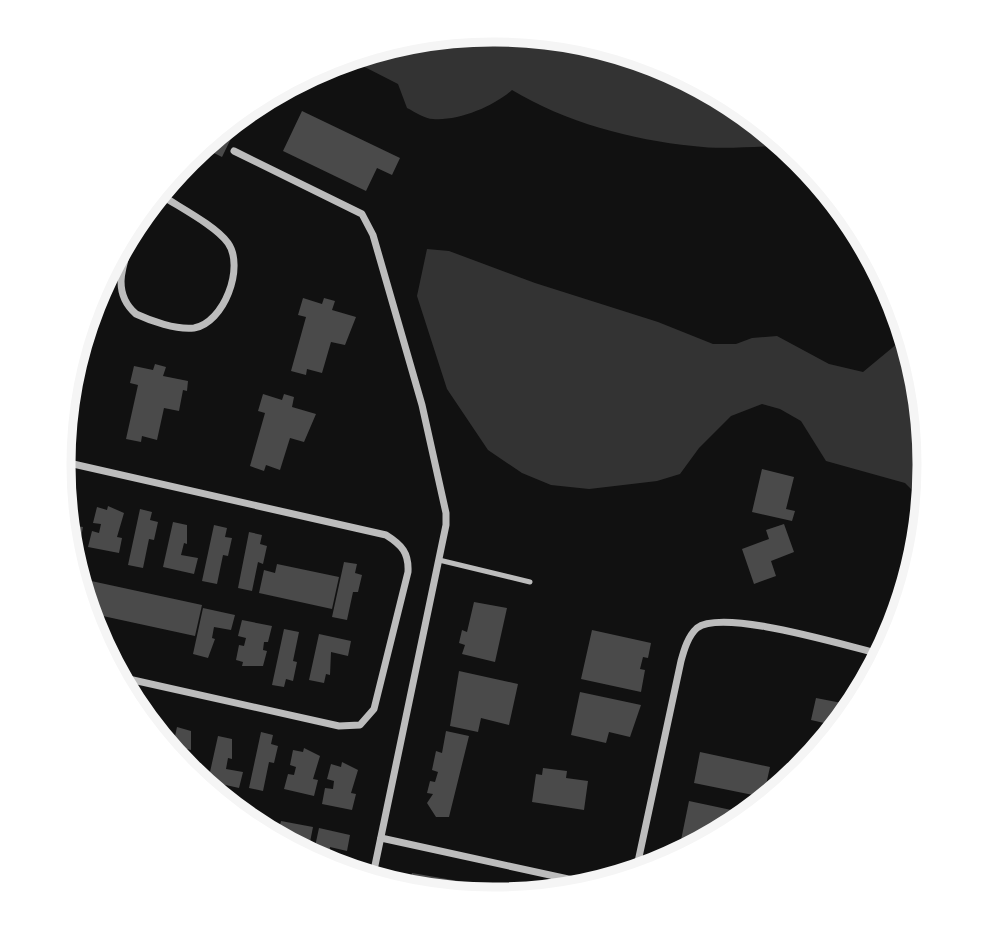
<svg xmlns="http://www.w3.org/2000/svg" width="988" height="929" viewBox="0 0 988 929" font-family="Bitter,serif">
  <rect width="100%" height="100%" fill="#111"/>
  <g fill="#333">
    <path d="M 494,30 L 661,63 L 785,146 C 755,146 723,150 693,146 C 632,140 565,122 512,90 C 494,106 459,121 433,119 C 425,119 415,112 407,108 L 398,84 L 349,59 Z"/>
    <path d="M 427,249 L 449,251 L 535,283 L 658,322 L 713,344 L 736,344 L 752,338 L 777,336 L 829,364 L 863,372 L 904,338 L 929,465 L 922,500 L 905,483 L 826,461 L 801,421 L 780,409 L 762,404 L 731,416 L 699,448 L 680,474 L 657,481 L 589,489 L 551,485 L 522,473 L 488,450 L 447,389 L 417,296 Z"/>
  </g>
  <g fill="#4a4a4a">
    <path d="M 302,111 L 400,158 L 392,175 L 377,168 L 366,191 L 283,151 Z"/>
    <path d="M 239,122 L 222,157 L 202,147 L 221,134 Z"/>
    <path d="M 303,298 L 322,304 L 324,298 L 335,301 L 332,310 L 356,317 L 345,345 L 331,342 L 322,373 L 307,369 L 306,375 L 291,371 L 306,317 L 298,315 Z"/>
    <path d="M 155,364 L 166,367 L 163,376 L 188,381 L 187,391 L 183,390 L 179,411 L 164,408 L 157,440 L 142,436 L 141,442 L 126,439 L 138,385 L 130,383 L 134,366 L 153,370 Z"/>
    <path d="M 263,394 L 282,400 L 284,394 L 294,397 L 292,407 L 316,414 L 304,442 L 290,438 L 280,470 L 266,465 L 264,471 L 250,466 L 265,413 L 258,411 Z"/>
    <path d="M 762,469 L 794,477 L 786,509 L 795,511 L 792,521 L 752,512 Z"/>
    <path d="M 65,493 L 73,495 L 73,514 L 69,513 Z"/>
    <path d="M 108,506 L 124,513 L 117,537 L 122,538 L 119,553 L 88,547 L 92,531 L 99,533 L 101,524 L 93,523 L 97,507 L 107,510 Z"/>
    <path d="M 140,509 L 152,512 L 150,520 L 158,522 L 154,540 L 149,539 L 143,568 L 128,565 Z"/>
    <path d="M 173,522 L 187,525 L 187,544 L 184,543 L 181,555 L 198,558 L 194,574 L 163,567 Z"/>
    <path d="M 784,524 L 794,552 L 771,561 L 776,576 L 754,584 L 742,549 L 769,539 L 766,530 Z"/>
    <path d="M 71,525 L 83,527 L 80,543 L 75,542 Z"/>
    <path d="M 214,525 L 227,528 L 225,537 L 232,538 L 228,556 L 223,555 L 217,584 L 202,581 Z"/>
    <path d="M 249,532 L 262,535 L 260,544 L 267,546 L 263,564 L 258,562 L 252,591 L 238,588 Z"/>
    <path d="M 344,562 L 357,564 L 355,573 L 362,575 L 358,592 L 353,592 L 347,620 L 332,617 Z"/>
    <path d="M 277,564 L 339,577 L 332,609 L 259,593 L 264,570 L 275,573 Z"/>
    <path d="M 82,579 L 202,605 L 195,636 L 89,613 Z"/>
    <path d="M 474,602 L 507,608 L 495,662 L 462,654 L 465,645 L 459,643 L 462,630 L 467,632 Z"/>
    <path d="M 203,608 L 235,615 L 231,630 L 214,627 L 212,638 L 215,639 L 208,658 L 193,654 Z"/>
    <path d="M 242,620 L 272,626 L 268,642 L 264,642 L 263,650 L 267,651 L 263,666 L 242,666 L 243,662 L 236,660 L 239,645 L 244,646 L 246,638 L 238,636 Z"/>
    <path d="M 284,629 L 299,632 L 293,661 L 297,662 L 293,681 L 286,679 L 284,687 L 272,685 Z"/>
    <path d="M 592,630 L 651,643 L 648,658 L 643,657 L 640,669 L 645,670 L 641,692 L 581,679 Z"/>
    <path d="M 319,634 L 351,641 L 348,656 L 331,652 L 330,675 L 326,674 L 324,683 L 309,680 Z"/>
    <path d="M 459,671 L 518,684 L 509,725 L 481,718 L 478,732 L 450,726 Z"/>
    <path d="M 580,692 L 641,705 L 630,737 L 609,732 L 606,743 L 571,735 Z"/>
    <path d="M 816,698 L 847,704 L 833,725 L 811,720 Z"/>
    <path d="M 177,727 L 191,731 L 191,750 L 187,749 L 185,760 L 202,764 L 198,780 L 186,772 L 172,750 Z"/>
    <path d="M 446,731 L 469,736 L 449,817 L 436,817 L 427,803 L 433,794 L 427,793 L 430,781 L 435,782 L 438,772 L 432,770 L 436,751 L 442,753 Z"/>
    <path d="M 261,732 L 273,735 L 271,744 L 278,746 L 274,763 L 269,762 L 263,791 L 249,788 Z"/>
    <path d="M 218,736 L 232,739 L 232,759 L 228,758 L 226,769 L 243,772 L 239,788 L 208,781 Z"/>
    <path d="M 304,748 L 320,756 L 313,779 L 318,780 L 314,796 L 284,789 L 288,774 L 294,775 L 296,767 L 290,765 L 293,750 L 303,752 Z"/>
    <path d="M 700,752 L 770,767 L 764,794 L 759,793 L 758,796 L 694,783 Z"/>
    <path d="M 799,761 L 807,763 L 796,775 Z"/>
    <path d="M 342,762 L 358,770 L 351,793 L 356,794 L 352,810 L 322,804 L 325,788 L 333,789 L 334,781 L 327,779 L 331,764 L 341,767 Z"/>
    <path d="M 543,768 L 567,771 L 566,778 L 588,781 L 584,810 L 532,802 L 536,774 L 542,775 Z"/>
    <path d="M 689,801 L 736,811 L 735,817 L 678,855 Z"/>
    <path d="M 257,819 L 278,823 L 276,832 L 264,824 Z"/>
    <path d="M 281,821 L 313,827 L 310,842 L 292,839 L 292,842 L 278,833 Z"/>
    <path d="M 319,828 L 350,835 L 347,851 L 330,847 L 330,866 L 313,856 Z"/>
    <path d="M 412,873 L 470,883 L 468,894 L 409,882 Z"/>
    <path d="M 496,892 L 507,894 L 506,897 L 494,899 Z"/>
  </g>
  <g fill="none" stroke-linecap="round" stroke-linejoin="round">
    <path stroke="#bcbcbc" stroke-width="5" d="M 439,560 L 530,582"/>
    <g stroke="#bcbcbc" stroke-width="7">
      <path d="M 234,151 L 362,214 L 373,235 L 422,405 L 446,513 L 446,525 L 373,875"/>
      <path d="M 131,241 C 122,267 112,293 136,314 C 151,321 176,330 194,328 C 224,323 245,267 228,243 C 216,226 179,207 161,195"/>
      <path d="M 60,461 L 386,535 C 402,545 409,553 408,572 L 374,709 L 360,725 L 339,726 L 124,678"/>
      <path d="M 381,838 L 582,882"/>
      <path d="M 636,871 L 681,661 C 684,650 688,636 697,628 C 723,608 846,646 881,654"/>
    </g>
  </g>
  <path d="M0 0H988V929H0ZM493 42H495A422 422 0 0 1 917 464V465A422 422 0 0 1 495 887H493A422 422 0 0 1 71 465V464A422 422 0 0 1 493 42Z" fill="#fff" fill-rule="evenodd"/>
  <path fill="none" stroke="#f5f5f5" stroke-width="9" d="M493 42H495A422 422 0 0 1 917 464V465A422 422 0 0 1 495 887H493A422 422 0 0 1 71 465V464A422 422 0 0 1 493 42Z"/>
</svg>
